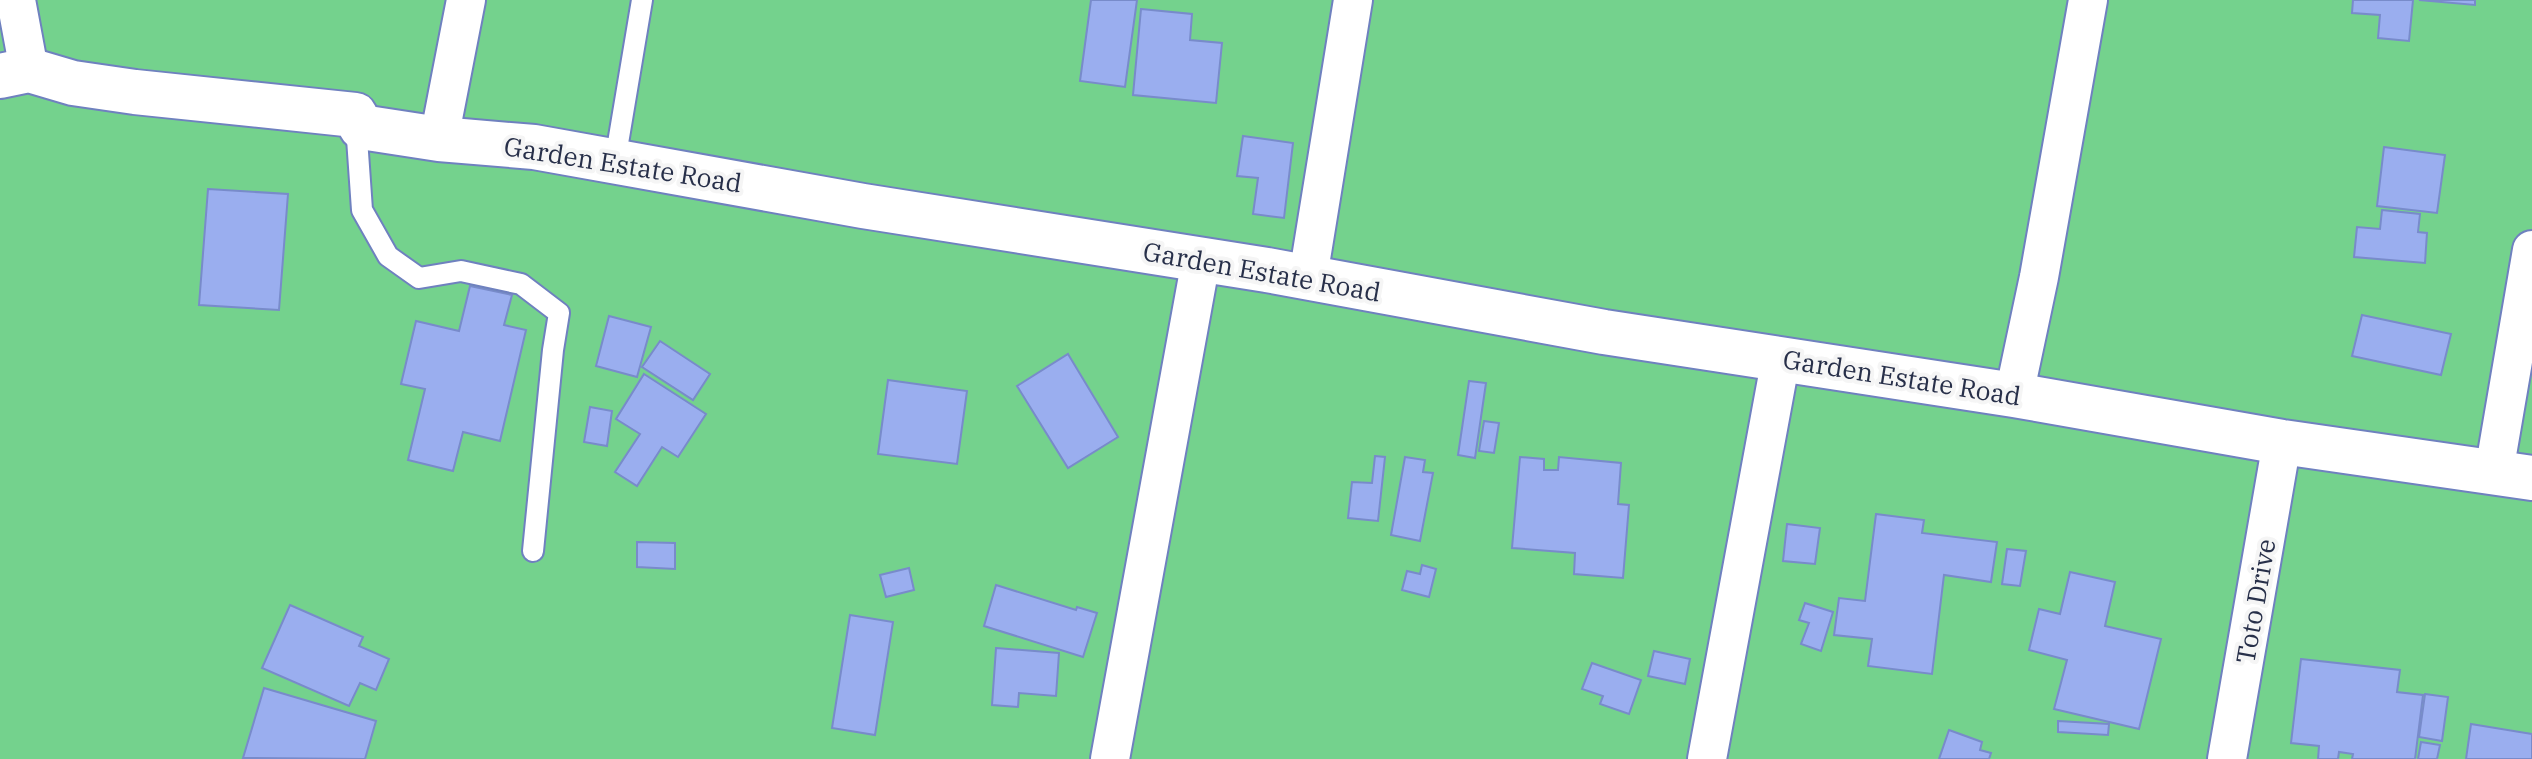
<svg xmlns="http://www.w3.org/2000/svg" width="2532" height="759" viewBox="0 0 2532 759" font-family="'IBM Plex Serif',serif">
  <rect width="100%" height="100%" fill="#e2e7f5"/>
  <rect fill="#74d28d" x="0" y="0" width="2532" height="759"/>
  <g fill="#9aaeef" stroke="#788bca" stroke-width="2">
    <path d="M 1091,0 L 1137,0 L 1125,87 L 1080,81 Z"/>
    <path d="M 2353,0 L 2413,0 L 2409,41 L 2378,38 L 2380,15 L 2352,13 Z"/>
    <path d="M 2419,0 L 2475,0 L 2475,5 Z"/>
    <path d="M 1141,9 L 1192,14 L 1190,40 L 1222,43 L 1216,103 L 1133,95 Z"/>
    <path d="M 1243,136 L 1293,143 L 1284,218 L 1253,214 L 1258,178 L 1237,176 Z"/>
    <path d="M 2384,147 L 2445,155 L 2437,213 L 2377,206 Z"/>
    <path d="M 208,189 L 288,194 L 279,310 L 199,305 Z"/>
    <path d="M 2382,210 L 2420,214 L 2418,232 L 2427,233 L 2425,263 L 2354,257 L 2357,227 L 2380,229 Z"/>
    <path d="M 470,286 L 512,295 L 504,325 L 526,330 L 500,441 L 463,432 L 453,471 L 408,460 L 425,389 L 401,384 L 416,321 L 459,331 Z"/>
    <path d="M 2362,315 L 2451,334 L 2441,375 L 2352,356 Z"/>
    <path d="M 609,316 L 651,327 L 637,377 L 596,366 Z"/>
    <path d="M 660,341 L 710,374 L 693,400 L 642,367 Z"/>
    <path d="M 1068,354 L 1118,437 L 1068,468 L 1017,386 Z"/>
    <path d="M 644,374 L 706,414 L 678,457 L 662,447 L 637,486 L 615,472 L 640,434 L 616,419 Z"/>
    <path d="M 888,380 L 967,391 L 957,464 L 878,454 Z"/>
    <path d="M 1469,381 L 1486,383 L 1475,458 L 1458,455 Z"/>
    <path d="M 590,407 L 612,411 L 607,446 L 584,442 Z"/>
    <path d="M 1484,421 L 1499,423 L 1494,453 L 1479,451 Z"/>
    <path d="M 1375,456 L 1385,457 L 1378,521 L 1348,518 L 1352,482 L 1372,483 Z"/>
    <path d="M 1405,457 L 1425,460 L 1423,472 L 1433,473 L 1420,541 L 1391,535 Z"/>
    <path d="M 1520,457 L 1544,459 L 1544,470 L 1558,470 L 1559,457 L 1621,463 L 1618,504 L 1629,505 L 1623,578 L 1574,574 L 1575,553 L 1512,548 Z"/>
    <path d="M 1876,514 L 1924,520 L 1922,533 L 1997,542 L 1991,582 L 1944,575 L 1932,674 L 1868,666 L 1872,639 L 1834,635 L 1839,598 L 1865,601 Z"/>
    <path d="M 1787,524 L 1820,528 L 1815,564 L 1783,561 Z"/>
    <path d="M 637,542 L 675,543 L 675,569 L 637,567 Z"/>
    <path d="M 2007,549 L 2026,551 L 2020,586 L 2002,584 Z"/>
    <path d="M 1422,565 L 1436,569 L 1429,597 L 1402,590 L 1407,571 L 1420,574 Z"/>
    <path d="M 909,568 L 914,590 L 886,597 L 880,575 Z"/>
    <path d="M 2070,572 L 2115,582 L 2105,626 L 2161,639 L 2139,729 L 2054,709 L 2067,660 L 2029,650 L 2039,609 L 2060,614 Z"/>
    <path d="M 996,585 L 1076,610 L 1077,607 L 1097,613 L 1083,657 L 984,626 Z"/>
    <path d="M 1805,603 L 1833,612 L 1821,651 L 1801,644 L 1809,623 L 1799,620 Z"/>
    <path d="M 290,605 L 363,637 L 359,646 L 389,659 L 376,690 L 360,683 L 349,706 L 262,668 Z"/>
    <path d="M 850,615 L 893,622 L 875,735 L 832,728 Z"/>
    <path d="M 996,648 L 1059,653 L 1056,696 L 1019,693 L 1018,707 L 992,705 Z"/>
    <path d="M 1654,651 L 1690,659 L 1685,684 L 1648,676 Z"/>
    <path d="M 2301,659 L 2400,670 L 2397,692 L 2423,695 L 2415,759 L 2352,759 L 2353,754 L 2339,752 L 2338,759 L 2318,759 L 2319,746 L 2291,743 Z"/>
    <path d="M 1592,663 L 1641,680 L 1629,714 L 1600,704 L 1603,696 L 1582,689 Z"/>
    <path d="M 264,688 L 376,721 L 365,759 L 243,758 Z"/>
    <path d="M 2425,694 L 2448,697 L 2442,741 L 2419,737 Z"/>
    <path d="M 2058,721 L 2109,724 L 2108,735 L 2058,732 Z"/>
    <path d="M 2471,724 L 2532,734 L 2532,759 L 2466,759 Z"/>
    <path d="M 1949,730 L 1982,742 L 1980,750 L 1991,753 L 1989,759 L 1939,759 Z"/>
    <path d="M 2421,742 L 2440,745 L 2437,759 L 2418,759 Z"/>
  </g>
  <g fill="none" stroke-linecap="round" stroke-linejoin="round">
    <defs>
      <g id="service">
        <path d="M 356,124 L 362,210 L 388,256 L 419,278 L 461,271 L 521,284 L 559,313 L 553,350 L 533,551"/>
        <path d="M 615,161 L 642,0"/>
      </g>
      <g id="minor">
        <path d="M 16,0 L 29,70"/>
        <path d="M 439,139 L 466,0"/>
        <path d="M 1308,277 L 1353,0"/>
        <path d="M 2014,395 L 2039,277 L 2088,0"/>
        <path d="M 2494,472 L 2532,250"/>
        <path d="M 1110,759 L 1201,260"/>
        <path d="M 1707,759 L 1781,358"/>
        <path d="M 2227,759 L 2282,442"/>
      </g>
      <path id="tertiary" d="M 0,76 L 29,70 L 73,83 L 135,92 L 355,115 L 361,127 L 439,139 L 534,147 L 863,206 L 1267,270 L 1604,332 L 2014,395 L 2282,442 L 2532,478"/>
    </defs>
    <use href="#service" stroke="#6f81bf" stroke-width="24"/>
    <use href="#minor" stroke="#6f81bf" stroke-width="42"/>
    <use href="#tertiary" stroke="#6f81bf" stroke-width="48"/>
    <use href="#service" stroke="#fff" stroke-width="20"/>
    <use href="#minor" stroke="#fff" stroke-width="38"/>
    <use href="#tertiary" stroke="#fff" stroke-width="44"/>
  </g>
  <g text-anchor="middle" dominant-baseline="central" stroke-width="8" stroke-linejoin="round" paint-order="stroke">
    <g font-size="26" fill="#272f49" stroke="#f5f5f5">
      <text transform="translate(623 164) rotate(9)">Garden Estate Road</text>
      <text transform="translate(1262 271) rotate(10)">Garden Estate Road</text>
      <text transform="translate(1902 377) rotate(9)">Garden Estate Road</text>
      <text transform="translate(2255 601) rotate(-80)">Toto Drive</text>
    </g>
  </g>
</svg>
